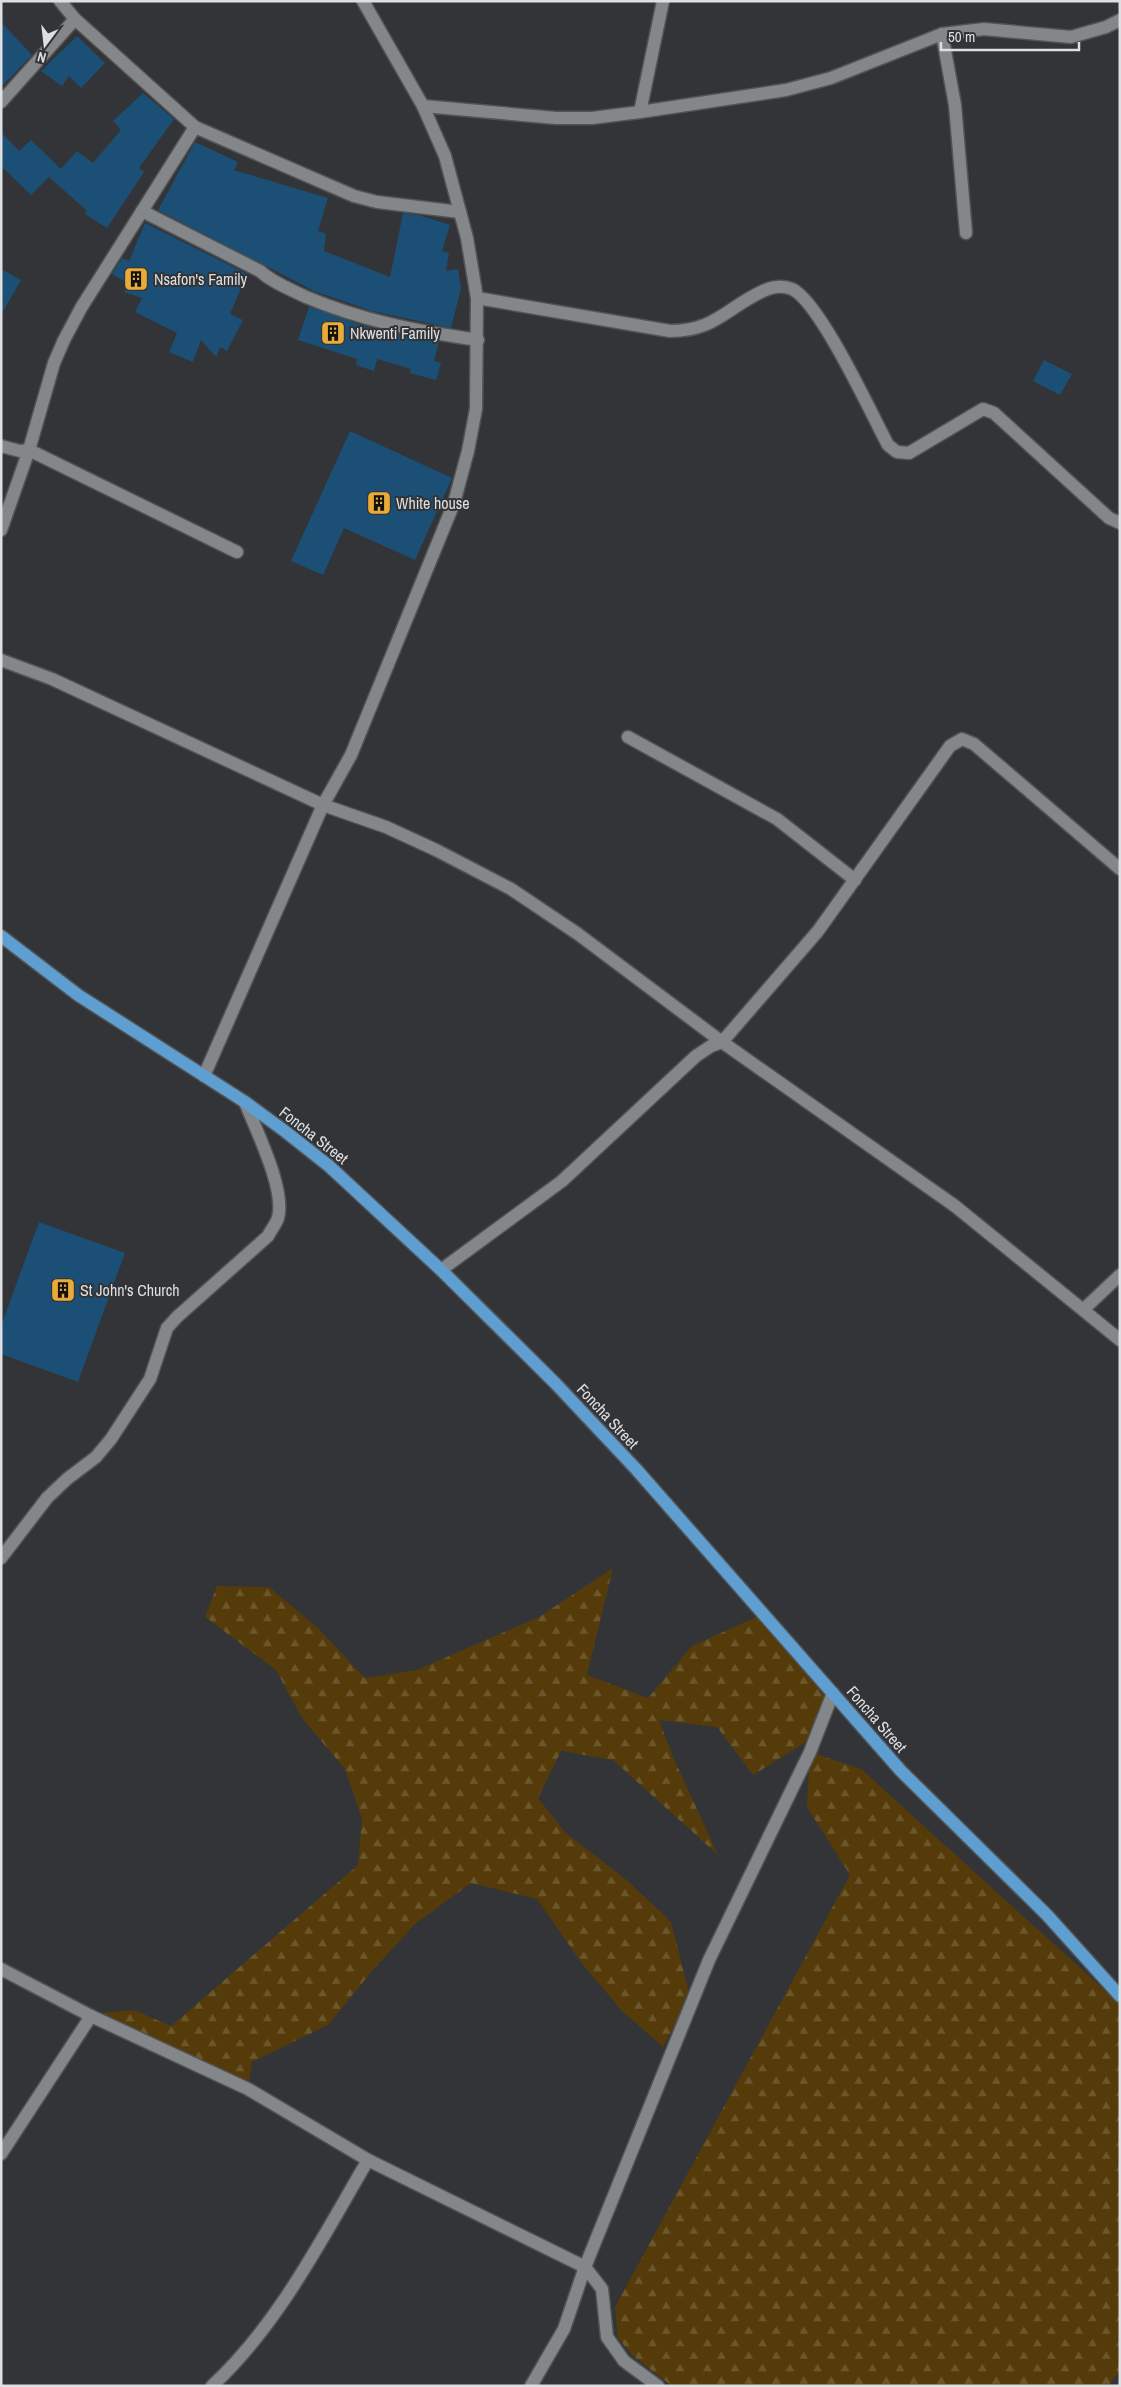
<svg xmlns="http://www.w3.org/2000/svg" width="1121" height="2387" viewBox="0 0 1121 2387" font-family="'Archivo Narrow',sans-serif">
  <defs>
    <pattern id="forest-firs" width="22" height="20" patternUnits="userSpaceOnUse" patternTransform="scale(1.25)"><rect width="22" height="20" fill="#543b09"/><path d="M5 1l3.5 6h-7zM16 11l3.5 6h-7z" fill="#6c572d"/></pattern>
  </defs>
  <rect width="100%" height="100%" fill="#323437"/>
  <g fill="url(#forest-firs)">
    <path d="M 613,1568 L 587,1675 L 648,1698 L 692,1646 L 763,1614 L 833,1693 L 816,1736 L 753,1775 L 717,1727 L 659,1720 L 674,1759 L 718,1855 L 613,1760 L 561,1751 L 538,1798 L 566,1833 L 628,1881 L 671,1922 L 690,1996 L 663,2047 L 622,2011 L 583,1965 L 537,1899 L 471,1883 L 415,1924 L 372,1971 L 328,2025 L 252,2062 L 248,2089 L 102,2013 L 134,2010 L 171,2026 L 358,1865 L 362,1819 L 345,1769 L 302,1718 L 276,1670 L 205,1617 L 217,1586 L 269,1587 L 318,1628 L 365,1678 L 417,1670 L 539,1617 Z"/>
    <path d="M 810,1752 L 861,1769 L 1120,2004 L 1120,2371 L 1108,2386 L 672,2386 L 633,2356 L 618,2338 L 615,2307 L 850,1875 L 807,1807 Z"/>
  </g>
  <g fill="#1b4f76">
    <path d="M 1,22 L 32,55 L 1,87 Z"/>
    <path d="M 77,36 L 105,63 L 81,88 L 69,76 L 62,86 L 41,71 Z"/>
    <path d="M 143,93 L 174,119 L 139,168 L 144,172 L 107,228 L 85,214 L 86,210 L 49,177 L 31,195 L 1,166 L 1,132 L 19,151 L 31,140 L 61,169 L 77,151 L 93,163 L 121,130 L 113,121 Z"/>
    <path d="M 195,142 L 238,162 L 234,170 L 328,198 L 318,231 L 326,234 L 324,251 L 390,277 L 403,213 L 418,215 L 450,225 L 442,251 L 449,253 L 446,271 L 458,269 L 461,289 L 451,328 L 372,311 L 314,291 L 158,210 Z"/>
    <path d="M 145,223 L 247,274 L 230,314 L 243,320 L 227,351 L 220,347 L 216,357 L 201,340 L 193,362 L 169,352 L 177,333 L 135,312 L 142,298 L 124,292 L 129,284 L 112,274 L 122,258 L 129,261 Z"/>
    <path d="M 1,269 L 21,280 L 1,315 Z"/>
    <path d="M 309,307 L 367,327 L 439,342 L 434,361 L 441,363 L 436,380 L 410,373 L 411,369 L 377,359 L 374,371 L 356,365 L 357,359 L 298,340 Z"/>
    <path d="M 1044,360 L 1072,374 L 1060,395 L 1033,381 Z"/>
    <path d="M 350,431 L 452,478 L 415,560 L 344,528 L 323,575 L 291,561 Z"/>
    <path d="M 39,1222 L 125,1253 L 78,1382 L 1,1354 L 1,1326 Z"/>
  </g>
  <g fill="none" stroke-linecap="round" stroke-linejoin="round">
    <defs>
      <g id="minor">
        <path d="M 60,1 L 75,19 L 195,127 L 354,196 L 377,202 L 460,212"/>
        <path d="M 942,34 L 955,105 L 966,233"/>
        <path d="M 1,102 L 75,19"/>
        <path d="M 423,106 L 556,118 L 592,118 L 640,112 L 786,90 L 831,78 L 942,34 L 984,29 L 1071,37 L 1106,27 L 1120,20"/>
        <path d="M 640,112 L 663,1"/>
        <path d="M 142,211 L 260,271 C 273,283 290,289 306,297 C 363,321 417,331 478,340"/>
        <path d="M 477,298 L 670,331 C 715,331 726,308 763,291 C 772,287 782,285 792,289 C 820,302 871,413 888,445 L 897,452 L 909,453 L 983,409 L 994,413 L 1109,518 L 1120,523"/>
        <path d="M 1,446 L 20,451 L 29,450 L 237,552"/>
        <path d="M 1,530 L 29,450 L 54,363 L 64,340 L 81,308 L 195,127"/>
        <path d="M 1,660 L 52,679 L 323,805 L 386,827 L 436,850 L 511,889 L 578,934 L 722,1042 L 955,1206 L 1120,1340"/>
        <path d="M 628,737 L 777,819 L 855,880"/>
        <path d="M 204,1076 L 323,805 L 351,755 L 454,503 L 468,451 L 476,409 L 477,298 L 467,238 L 445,156 L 423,106 L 363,1"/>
        <path d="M 441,1270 L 562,1181 L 696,1056 L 711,1046 L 722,1042 L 818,931 L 950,746 L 962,739 L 974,744 L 1120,869"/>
        <path d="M 1084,1309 L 1120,1275"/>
        <path d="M 1,1558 L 47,1498 L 67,1479 L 96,1457 L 111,1439 L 150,1379 L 167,1328 L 177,1317 L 268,1236 C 271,1230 276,1224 278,1218 C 286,1190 256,1130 245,1102"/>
        <path d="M 1,1969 L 91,2016 L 248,2089 L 368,2160 L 585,2267 L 602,2289 L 607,2337 L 624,2361 L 658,2386"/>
        <path d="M 1,2154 L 91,2016"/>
        <path d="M 212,2386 C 279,2324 322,2238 368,2160"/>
        <path d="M 531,2386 L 564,2329 L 585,2267 L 709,1960 L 810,1752 L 833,1693"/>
      </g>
      <path id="major" d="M 1,936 L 78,995 L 245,1102 L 286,1132 L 329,1166 L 441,1270 L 556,1384 L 636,1469 L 901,1771 L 1047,1915 L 1120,1996"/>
    </defs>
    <use href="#minor" stroke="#515354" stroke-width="15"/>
    <use href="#major" stroke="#515354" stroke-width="15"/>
    <use href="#minor" stroke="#84878a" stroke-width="12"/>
    <use href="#major" stroke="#5f9ed0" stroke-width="12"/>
  </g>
  <defs>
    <symbol id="building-square" viewBox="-11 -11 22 22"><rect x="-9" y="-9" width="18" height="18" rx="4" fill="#e8ab37" stroke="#323437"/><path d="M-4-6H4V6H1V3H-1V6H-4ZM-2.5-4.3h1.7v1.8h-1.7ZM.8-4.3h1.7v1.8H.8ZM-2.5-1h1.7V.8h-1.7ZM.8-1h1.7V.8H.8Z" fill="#111"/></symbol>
  </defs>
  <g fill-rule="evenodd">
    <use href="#building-square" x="122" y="265" width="28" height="28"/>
    <use href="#building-square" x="319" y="319" width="28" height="28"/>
    <use href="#building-square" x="365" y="489" width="28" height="28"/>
    <use href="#building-square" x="49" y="1276" width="28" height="28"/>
  </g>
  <g text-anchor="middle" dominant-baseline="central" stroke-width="4" stroke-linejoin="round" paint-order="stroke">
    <g font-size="16" fill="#dddfe0" stroke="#323437" text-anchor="start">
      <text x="154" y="279">Nsafon's Family</text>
      <text x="350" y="333">Nkwenti Family</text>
      <text x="396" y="503">White house</text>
      <text x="80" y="1290">St John's Church</text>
    </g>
    <g font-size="16" fill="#dddfe0" stroke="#323437">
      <text transform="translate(314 1135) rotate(38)">Foncha Street</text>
      <text transform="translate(608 1416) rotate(47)">Foncha Street</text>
      <text transform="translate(877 1719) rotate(49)">Foncha Street</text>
    </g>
  </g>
  <rect width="1121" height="2387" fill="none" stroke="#dddfe0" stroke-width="5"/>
  <g transform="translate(45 45) rotate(195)" stroke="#323437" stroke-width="4" paint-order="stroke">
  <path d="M0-4L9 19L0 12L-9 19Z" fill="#dddfe0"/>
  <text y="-8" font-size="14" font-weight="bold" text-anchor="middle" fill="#dddfe0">N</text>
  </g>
  <path d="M941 42v8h138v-8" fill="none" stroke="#dddfe0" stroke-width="2.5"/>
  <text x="948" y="42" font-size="15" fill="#dddfe0" stroke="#323437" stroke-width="4" paint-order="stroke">50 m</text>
</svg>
